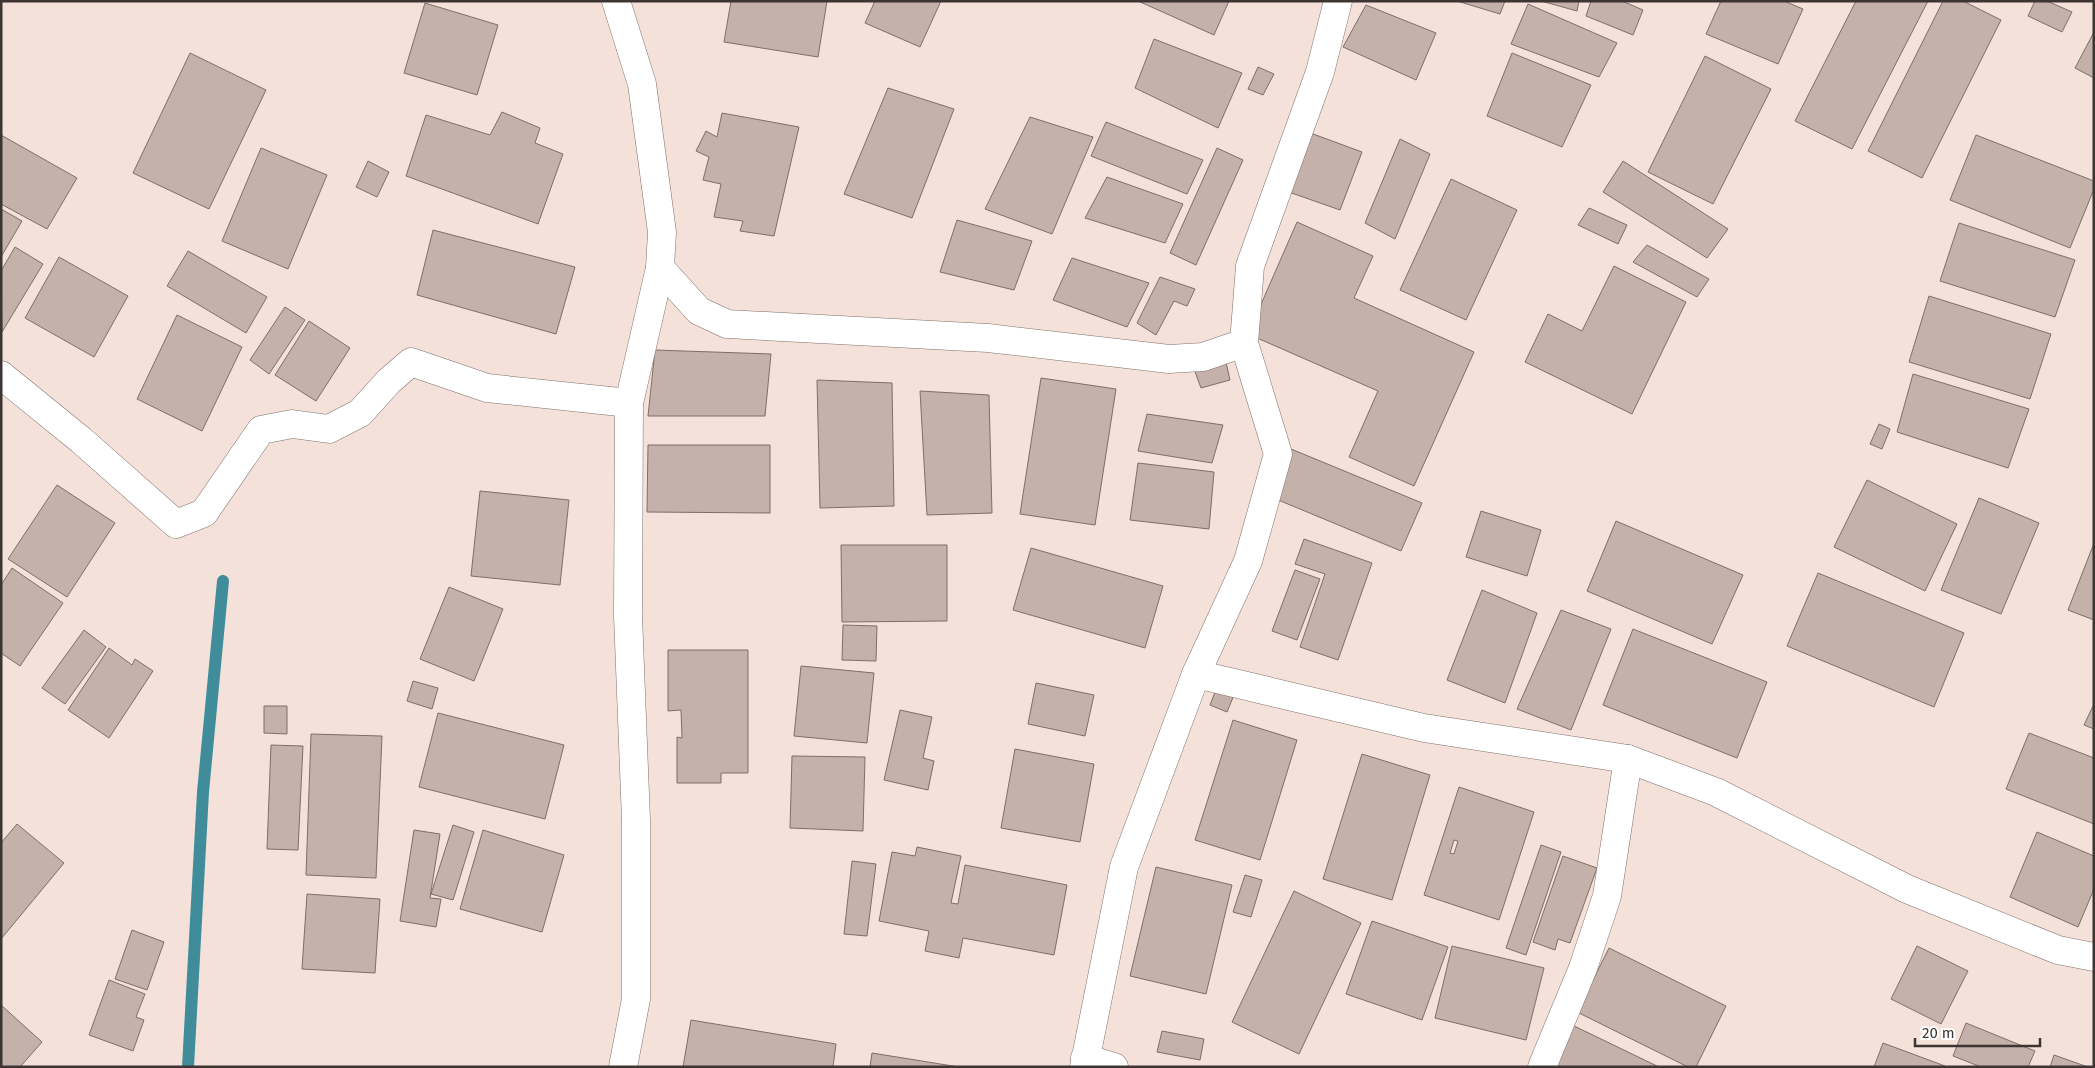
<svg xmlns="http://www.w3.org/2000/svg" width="2095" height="1068" viewBox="0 0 2095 1068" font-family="'Fira Sans',sans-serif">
  <rect width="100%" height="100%" fill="#f4e2da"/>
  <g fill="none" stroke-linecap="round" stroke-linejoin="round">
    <path stroke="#408c9a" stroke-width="12" d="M 188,1067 L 203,792 L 223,581"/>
  </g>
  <g fill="#c3b1aa" stroke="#7e6e67" fill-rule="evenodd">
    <path d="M 731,1 L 827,1 L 818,57 L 724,42 Z"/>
    <path d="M 875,1 L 941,1 L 920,47 L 865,23 Z"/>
    <path d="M 1138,1 L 1229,1 L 1214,35 Z"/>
    <path d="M 1457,1 L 1505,1 L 1500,14 Z"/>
    <path d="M 1541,1 L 1579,1 L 1577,11 Z"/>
    <path d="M 1591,1 L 1622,1 L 1643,10 L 1633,35 L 1586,16 Z"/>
    <path d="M 1721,1 L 1784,1 L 1803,9 L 1778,64 L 1706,34 Z"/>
    <path d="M 1856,1 L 1928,1 L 1852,149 L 1795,121 Z"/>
    <path d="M 1943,1 L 1963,1 L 2001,20 L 1922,178 L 1868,151 Z"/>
    <path d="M 2035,1 L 2047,1 L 2072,12 L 2062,32 L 2028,16 Z"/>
    <path d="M 425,3 L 498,25 L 477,95 L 404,73 Z"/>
    <path d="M 1528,4 L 1617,43 L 1599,77 L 1511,44 Z"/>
    <path d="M 1366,5 L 1436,33 L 1416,80 L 1343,47 Z"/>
    <path d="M 2094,32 L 2094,78 L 2075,68 Z"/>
    <path d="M 1154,39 L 1242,73 L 1218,128 L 1135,88 Z"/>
    <path d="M 190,53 L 266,90 L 209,209 L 133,173 Z"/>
    <path d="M 1512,53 L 1591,85 L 1562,147 L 1487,116 Z"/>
    <path d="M 1705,56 L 1771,89 L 1713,204 L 1648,172 Z"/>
    <path d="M 1258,67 L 1274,74 L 1263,95 L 1248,89 Z"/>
    <path d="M 888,88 L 954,109 L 912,218 L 844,194 Z"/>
    <path d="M 502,112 L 540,128 L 535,143 L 563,154 L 538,224 L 406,176 L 426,115 L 490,135 Z"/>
    <path d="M 722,113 L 799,127 L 774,236 L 740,231 L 743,221 L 714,217 L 721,184 L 703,180 L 709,157 L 696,151 L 706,131 L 717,137 Z"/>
    <path d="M 1030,117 L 1093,137 L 1052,234 L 985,209 Z"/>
    <path d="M 1106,122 L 1203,160 L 1187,194 L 1091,156 Z"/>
    <path d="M 1305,131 L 1362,152 L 1340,210 L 1283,190 Z"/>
    <path d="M 1,135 L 77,178 L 47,229 L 1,204 Z"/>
    <path d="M 1976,135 L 2094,181 L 2094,189 L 2070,248 L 1950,200 Z"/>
    <path d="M 1400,139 L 1430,154 L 1395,239 L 1365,223 Z"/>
    <path d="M 261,148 L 327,175 L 288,269 L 222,241 Z"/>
    <path d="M 1217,148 L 1243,160 L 1196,265 L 1170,253 Z"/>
    <path d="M 368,161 L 389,172 L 377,197 L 356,187 Z"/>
    <path d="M 1623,161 L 1728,229 L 1707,258 L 1603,192 Z"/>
    <path d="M 1107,177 L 1183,204 L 1165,243 L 1085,218 Z"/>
    <path d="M 1451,179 L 1517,210 L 1466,320 L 1400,290 Z"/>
    <path d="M 1589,208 L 1627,225 L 1618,244 L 1578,225 Z"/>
    <path d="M 1,209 L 22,221 L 1,257 Z"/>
    <path d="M 957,220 L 1032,241 L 1014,290 L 940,272 Z"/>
    <path d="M 1297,222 L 1373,256 L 1354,298 L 1474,352 L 1414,486 L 1349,457 L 1378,391 L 1248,334 Z"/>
    <path d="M 1959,223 L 2075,260 L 2055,317 L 1940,281 Z"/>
    <path d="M 433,230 L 575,267 L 556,334 L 417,295 Z"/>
    <path d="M 1647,245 L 1709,279 L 1697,297 L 1633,262 Z"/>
    <path d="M 15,247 L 43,264 L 2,332 L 1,271 Z"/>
    <path d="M 188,251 L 267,297 L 246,333 L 167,286 Z"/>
    <path d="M 59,257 L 128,296 L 94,357 L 25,318 Z"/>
    <path d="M 1072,258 L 1149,283 L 1127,327 L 1053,300 Z"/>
    <path d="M 1614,266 L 1686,302 L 1632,414 L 1525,362 L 1548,314 L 1582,331 Z"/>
    <path d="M 1160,277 L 1195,289 L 1187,306 L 1174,301 L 1156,335 L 1137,323 Z"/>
    <path d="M 1929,296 L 2051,334 L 2030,399 L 1909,362 Z"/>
    <path d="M 285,307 L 305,320 L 269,374 L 250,360 Z"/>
    <path d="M 177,315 L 242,347 L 202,431 L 137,399 Z"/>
    <path d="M 309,321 L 350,348 L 316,401 L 275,375 Z"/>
    <path d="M 655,350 L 771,354 L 765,416 L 648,416 Z"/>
    <path d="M 1225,358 L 1230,380 L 1201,388 L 1194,369 Z"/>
    <path d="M 1913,374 L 2029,409 L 2008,468 L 1897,432 Z"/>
    <path d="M 1041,378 L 1116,389 L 1095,525 L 1020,514 Z"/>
    <path d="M 817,380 L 892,383 L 894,506 L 820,508 Z"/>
    <path d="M 920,391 L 989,395 L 992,513 L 927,515 Z"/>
    <path d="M 1147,414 L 1223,425 L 1212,463 L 1138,451 Z"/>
    <path d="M 1879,424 L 1890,429 L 1882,449 L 1870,444 Z"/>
    <path d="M 648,445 L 770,445 L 770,513 L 647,512 Z"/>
    <path d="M 1291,449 L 1422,503 L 1401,551 L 1271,497 Z"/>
    <path d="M 1138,463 L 1214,472 L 1209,529 L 1130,520 Z"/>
    <path d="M 1867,480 L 1957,524 L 1925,591 L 1834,547 Z"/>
    <path d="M 57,485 L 115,523 L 67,597 L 8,559 Z"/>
    <path d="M 480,491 L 569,500 L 560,585 L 471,576 Z"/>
    <path d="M 1979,498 L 2039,523 L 2001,614 L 1941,590 Z"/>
    <path d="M 1481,511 L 1541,530 L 1527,576 L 1466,557 Z"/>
    <path d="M 1616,521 L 1743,575 L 1712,644 L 1587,591 Z"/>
    <path d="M 1304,539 L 1372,563 L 1338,660 L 1300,647 L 1325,574 L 1295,564 Z"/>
    <path d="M 2094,543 L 2094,620 L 2068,610 Z"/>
    <path d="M 841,545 L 947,545 L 947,621 L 842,622 Z"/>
    <path d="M 1031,548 L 1163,586 L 1145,648 L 1013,610 Z"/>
    <path d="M 12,568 L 63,603 L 20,666 L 1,653 L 1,585 Z"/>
    <path d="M 1295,570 L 1320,579 L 1297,640 L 1272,631 Z"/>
    <path d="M 1818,573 L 1964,633 L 1934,707 L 1787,646 Z"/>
    <path d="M 449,587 L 503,609 L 474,681 L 420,659 Z"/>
    <path d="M 1482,590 L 1537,613 L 1505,703 L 1447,680 Z"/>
    <path d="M 1561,610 L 1611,629 L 1571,730 L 1517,709 Z"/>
    <path d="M 843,625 L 877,626 L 876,661 L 842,660 Z"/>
    <path d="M 1633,629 L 1767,682 L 1737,758 L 1603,705 Z"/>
    <path d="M 84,630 L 106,647 L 65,704 L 42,688 Z"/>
    <path d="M 109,648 L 132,665 L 135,659 L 153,671 L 109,738 L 68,710 Z"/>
    <path d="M 668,650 L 748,650 L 748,773 L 721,773 L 721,783 L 677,783 L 677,737 L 682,738 L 681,710 L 668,711 Z"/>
    <path d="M 801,666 L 874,673 L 867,743 L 794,736 Z"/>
    <path d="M 413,681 L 438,688 L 432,709 L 407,701 Z"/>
    <path d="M 1036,683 L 1094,695 L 1085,736 L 1028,724 Z"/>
    <path d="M 1217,687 L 1234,695 L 1227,712 L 1210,705 Z"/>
    <path d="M 2094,704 L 2094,729 L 2084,725 Z"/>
    <path d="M 264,706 L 287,706 L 287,734 L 264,733 Z"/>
    <path d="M 900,710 L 932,717 L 923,758 L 934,761 L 928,790 L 884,780 Z"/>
    <path d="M 438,713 L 564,745 L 545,819 L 419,787 Z"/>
    <path d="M 1233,720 L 1297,740 L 1260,860 L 1195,840 Z"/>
    <path d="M 2029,733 L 2094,758 L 2094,824 L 2006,789 Z"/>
    <path d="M 311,734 L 382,736 L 376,878 L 306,875 Z"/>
    <path d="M 271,745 L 303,746 L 298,850 L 267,849 Z"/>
    <path d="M 1015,749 L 1094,764 L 1080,842 L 1001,828 Z"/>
    <path d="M 1362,754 L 1430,775 L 1392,900 L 1323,879 Z"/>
    <path d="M 792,756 L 865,757 L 863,831 L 790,828 Z"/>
    <path d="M 1459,787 L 1534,812 L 1499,920 L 1424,895 ZM 1454,840 L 1458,841 L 1454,854 L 1450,853 Z"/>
    <path d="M 17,824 L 64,863 L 1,939 L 1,843 Z"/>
    <path d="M 453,825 L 474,832 L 453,900 L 431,894 Z"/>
    <path d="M 414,830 L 440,834 L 430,898 L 441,899 L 436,927 L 400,921 Z"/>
    <path d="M 483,830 L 564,855 L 542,932 L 460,909 Z"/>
    <path d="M 2037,832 L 2094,856 L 2094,889 L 2078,927 L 2010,897 Z"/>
    <path d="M 1541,845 L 1561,852 L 1526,955 L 1506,948 Z"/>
    <path d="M 917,847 L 961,856 L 951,903 L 958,904 L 965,865 L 1067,885 L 1054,955 L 963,938 L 959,958 L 925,951 L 929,931 L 879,921 L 892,852 L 915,856 Z"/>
    <path d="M 1563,856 L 1597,868 L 1570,943 L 1558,939 L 1555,950 L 1533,942 Z"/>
    <path d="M 852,861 L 876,864 L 867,936 L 844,934 Z"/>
    <path d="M 1156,867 L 1232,885 L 1206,994 L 1130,976 Z"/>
    <path d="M 1245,875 L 1262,880 L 1251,917 L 1233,912 Z"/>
    <path d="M 1294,891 L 1361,923 L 1299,1054 L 1232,1022 Z"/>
    <path d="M 307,894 L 380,899 L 375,973 L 302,969 Z"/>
    <path d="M 1372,921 L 1448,947 L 1422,1020 L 1346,994 Z"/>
    <path d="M 132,930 L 164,942 L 147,990 L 115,979 Z"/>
    <path d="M 1452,946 L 1544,968 L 1526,1040 L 1435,1018 Z"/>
    <path d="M 1917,946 L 1968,971 L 1941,1024 L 1891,999 Z"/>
    <path d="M 1609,948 L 1726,1006 L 1696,1067 L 1688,1067 L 1577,1012 Z"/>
    <path d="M 109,980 L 145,994 L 136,1017 L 144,1020 L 133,1051 L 89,1035 Z"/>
    <path d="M 1,1005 L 42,1042 L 20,1067 L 1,1067 Z"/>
    <path d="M 691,1020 L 836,1044 L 833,1067 L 683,1067 Z"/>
    <path d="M 1966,1023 L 2035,1051 L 2028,1067 L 1981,1067 L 1953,1056 Z"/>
    <path d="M 1570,1024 L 1659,1067 L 1549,1067 Z"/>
    <path d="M 1162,1031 L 1204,1039 L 1200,1060 L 1157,1052 Z"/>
    <path d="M 1883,1043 L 1945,1066 L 1945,1067 L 1874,1067 Z"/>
    <path d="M 872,1053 L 959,1067 L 870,1067 Z"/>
    <path d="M 2054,1055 L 2088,1067 L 2050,1067 Z"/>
  </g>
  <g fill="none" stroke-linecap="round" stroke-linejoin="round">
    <defs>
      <g id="minor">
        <path d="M 616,1 L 642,84 L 662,232 L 660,268 L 629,403 L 628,616 L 636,820 L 636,999 L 623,1067"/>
        <path d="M 660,268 L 699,311 L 727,324 L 988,338 L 1169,359 L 1203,357 L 1244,343"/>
        <path d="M 1,375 L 81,440 L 176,524 L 204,513 L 261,430 L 292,424 L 329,429 L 360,413 L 389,381 L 411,362 L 487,388 L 629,403"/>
        <path d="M 1196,674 L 1424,728 L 1628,759 L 1716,792 L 1907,889 L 2058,950 L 2094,957"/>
        <path d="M 1085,1058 L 1114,1067"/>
        <path d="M 1084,1067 L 1124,867 L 1196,674 L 1248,561 L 1278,454 L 1244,343 L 1250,266 L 1320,72 L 1338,1"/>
        <path d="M 1542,1067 L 1583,968 L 1607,896 L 1628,759"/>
      </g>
    </defs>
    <use href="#minor" stroke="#81716a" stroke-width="29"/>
    <use href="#minor" stroke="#fff" stroke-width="28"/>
  </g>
  <rect width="2095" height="1068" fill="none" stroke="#3c3532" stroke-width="5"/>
  <path d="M1915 1038v8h125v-8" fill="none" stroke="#3c3532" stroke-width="2.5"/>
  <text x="1922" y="1038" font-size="15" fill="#3c3532" stroke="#ffffff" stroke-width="4" paint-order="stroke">20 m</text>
</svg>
